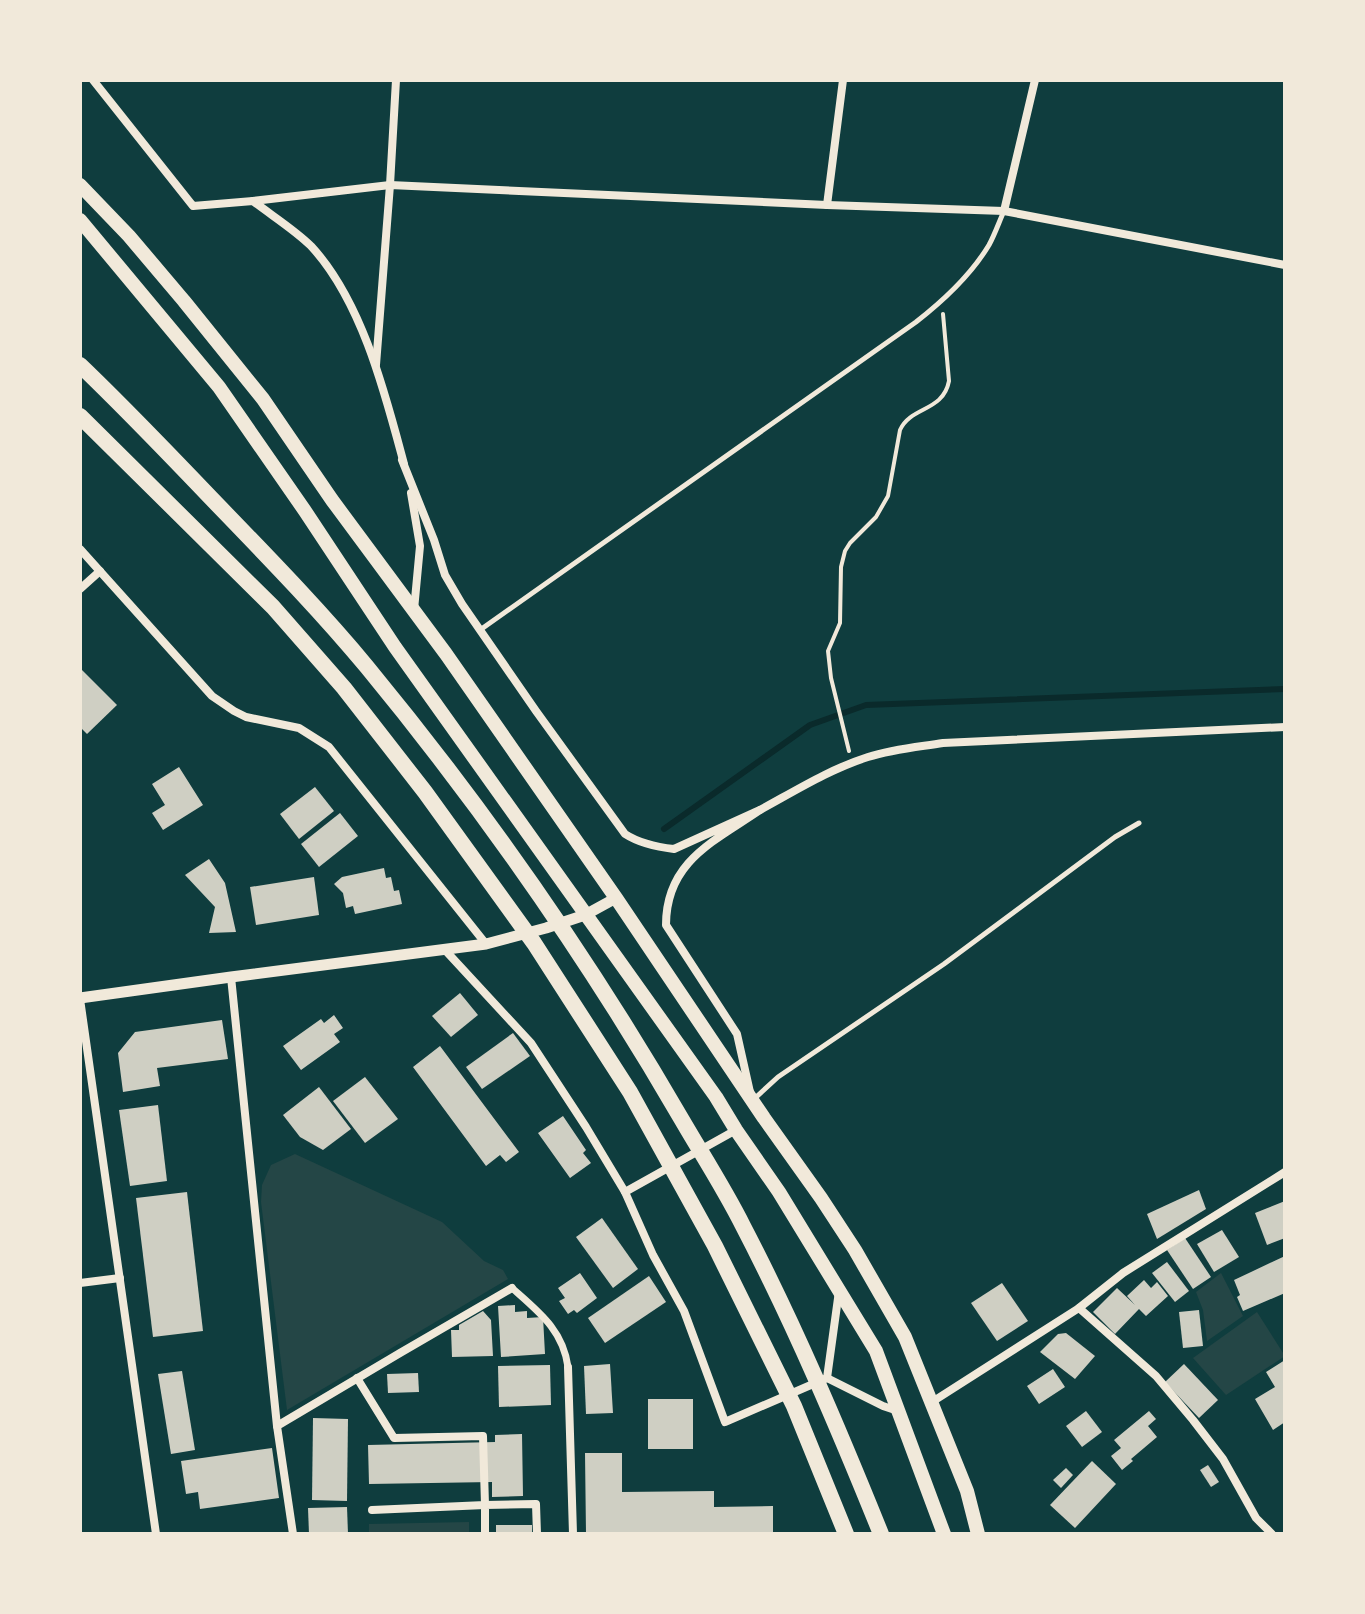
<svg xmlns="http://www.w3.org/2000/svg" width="1365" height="1614" viewBox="0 0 1365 1614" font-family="'Exo 2',sans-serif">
  <rect width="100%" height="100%" fill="#0f3d3e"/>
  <g fill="#244646">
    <path d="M 295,1154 L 442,1222 L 484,1261 L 503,1270 L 508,1279 L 287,1410 L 261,1202 L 262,1185 L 271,1165 Z"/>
    <path d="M 1221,1273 L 1243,1316 L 1207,1341 L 1203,1310 L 1196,1292 Z"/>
    <path d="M 1257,1312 L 1285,1356 L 1226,1395 L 1193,1358 Z"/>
    <path d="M 469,1522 L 469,1534 L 369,1534 L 369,1524 Z"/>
  </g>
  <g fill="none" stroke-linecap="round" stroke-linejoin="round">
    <path stroke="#0a2a2b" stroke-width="6" d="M 664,829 L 810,725 L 866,705 L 1285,689"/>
  </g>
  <g fill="#cfcfc3">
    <path d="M 80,668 L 117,705 L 87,734 L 80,727 Z"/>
    <path d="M 179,767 L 203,805 L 163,830 L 152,813 L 165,805 L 152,784 Z"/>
    <path d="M 315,787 L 334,811 L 299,839 L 280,814 Z"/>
    <path d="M 340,813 L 358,836 L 319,867 L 301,844 Z"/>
    <path d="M 209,859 L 225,883 L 236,932 L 209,933 L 215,907 L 185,875 Z"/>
    <path d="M 384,868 L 386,878 L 391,877 L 394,891 L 399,890 L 402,904 L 355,914 L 353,906 L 346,908 L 343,893 L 334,884 L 342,877 Z"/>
    <path d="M 314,877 L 319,915 L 256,925 L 250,887 Z"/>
    <path d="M 460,993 L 478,1015 L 451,1037 L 432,1016 Z"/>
    <path d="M 334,1015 L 343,1028 L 334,1034 L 340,1042 L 301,1070 L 283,1046 L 321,1019 L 324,1023 Z"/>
    <path d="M 222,1020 L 228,1059 L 157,1068 L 160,1086 L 123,1092 L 118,1053 L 135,1032 Z"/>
    <path d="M 513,1033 L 530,1056 L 482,1089 L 466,1067 Z"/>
    <path d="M 440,1046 L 519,1152 L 506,1162 L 500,1155 L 486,1166 L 413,1067 Z"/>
    <path d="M 365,1077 L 398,1119 L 365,1143 L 333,1101 Z"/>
    <path d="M 319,1087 L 351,1129 L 323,1150 L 300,1137 L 283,1115 Z"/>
    <path d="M 158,1105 L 167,1181 L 130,1186 L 119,1110 Z"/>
    <path d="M 563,1116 L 586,1150 L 583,1153 L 591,1163 L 570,1178 L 538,1133 Z"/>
    <path d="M 1199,1190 L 1206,1209 L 1157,1239 L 1147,1214 Z"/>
    <path d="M 187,1192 L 203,1331 L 153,1337 L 136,1198 Z"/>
    <path d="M 1285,1201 L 1285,1238 L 1267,1245 L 1255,1213 Z"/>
    <path d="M 602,1218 L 638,1269 L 613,1288 L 576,1237 Z"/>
    <path d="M 1222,1230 L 1239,1257 L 1214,1272 L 1197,1244 Z"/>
    <path d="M 1185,1238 L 1211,1277 L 1193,1289 L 1167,1250 Z"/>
    <path d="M 1285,1256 L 1285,1293 L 1243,1311 L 1237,1297 L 1240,1295 L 1234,1280 Z"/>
    <path d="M 1167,1262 L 1189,1291 L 1175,1302 L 1152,1273 Z"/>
    <path d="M 580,1273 L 597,1298 L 577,1313 L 574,1310 L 568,1314 L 559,1301 L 565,1298 L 558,1288 Z"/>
    <path d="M 649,1276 L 666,1302 L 605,1343 L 588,1318 Z"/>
    <path d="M 1144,1280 L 1151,1288 L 1157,1282 L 1168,1296 L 1146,1316 L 1139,1309 L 1115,1334 L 1093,1312 L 1117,1288 L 1135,1305 L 1127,1296 Z"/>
    <path d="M 1002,1283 L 1028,1321 L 997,1341 L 971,1303 Z"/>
    <path d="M 515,1305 L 515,1312 L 527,1311 L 527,1318 L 543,1317 L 545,1354 L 501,1357 L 498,1306 Z"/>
    <path d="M 1199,1310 L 1203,1346 L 1183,1348 L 1179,1312 Z"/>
    <path d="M 483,1311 L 491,1320 L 493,1356 L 452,1357 L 451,1330 L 459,1330 L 459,1325 Z"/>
    <path d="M 1066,1333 L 1095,1356 L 1075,1379 L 1040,1352 L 1058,1334 Z"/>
    <path d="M 1285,1360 L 1285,1422 L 1273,1430 L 1255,1399 L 1275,1387 L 1266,1372 Z"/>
    <path d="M 610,1364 L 613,1413 L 586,1414 L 584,1366 Z"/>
    <path d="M 1184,1364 L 1218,1400 L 1199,1418 L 1165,1382 Z"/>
    <path d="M 550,1365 L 551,1405 L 499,1407 L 498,1366 Z"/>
    <path d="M 1053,1369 L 1065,1387 L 1039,1404 L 1027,1386 Z"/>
    <path d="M 182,1371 L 195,1450 L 171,1454 L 158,1374 Z"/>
    <path d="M 418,1373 L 419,1392 L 388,1393 L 387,1374 Z"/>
    <rect x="648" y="1399" width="45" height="50"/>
    <path d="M 1086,1411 L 1102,1432 L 1082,1447 L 1066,1426 Z"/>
    <path d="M 1149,1411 L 1156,1419 L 1148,1426 L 1157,1437 L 1131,1459 L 1133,1461 L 1122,1470 L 1111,1456 L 1121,1448 L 1114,1440 Z"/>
    <path d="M 313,1418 L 348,1419 L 347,1501 L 312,1500 Z"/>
    <path d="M 522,1434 L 523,1496 L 492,1497 L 492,1482 L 369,1484 L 368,1445 L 495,1442 L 495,1435 Z"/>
    <path d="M 272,1448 L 279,1498 L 200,1509 L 198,1492 L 186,1494 L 181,1461 Z"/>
    <path d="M 585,1453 L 622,1453 L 622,1492 L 714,1491 L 714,1507 L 773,1506 L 773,1534 L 586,1534 Z"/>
    <path d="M 1092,1461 L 1116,1484 L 1075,1528 L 1050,1505 Z"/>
    <path d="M 1208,1465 L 1219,1482 L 1211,1487 L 1200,1470 Z"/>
    <path d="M 1066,1468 L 1073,1475 L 1061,1488 L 1053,1480 Z"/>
    <path d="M 347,1507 L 348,1534 L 309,1534 L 308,1508 Z"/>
    <rect x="496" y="1525" width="36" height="9"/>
  </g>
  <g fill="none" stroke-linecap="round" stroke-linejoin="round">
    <path stroke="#f1e9da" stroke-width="4" d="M 849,751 L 831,678 L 828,651 L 840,623 L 841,567 L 845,551 L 850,543 L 876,517 L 888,496 L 900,430 C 911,406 943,412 949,381 L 943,314"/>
    <g stroke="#f1e9da" stroke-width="5">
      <path d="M 480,630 L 916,322 C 943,301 971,275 989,245 C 995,234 999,222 1004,211"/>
      <path d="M 753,1100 L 778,1077 L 944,964 L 1115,837 L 1139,823"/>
    </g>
    <path stroke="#f1e9da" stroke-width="7" d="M 512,1288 C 539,1312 563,1330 568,1367"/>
    <g stroke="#f1e9da" stroke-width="8">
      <path d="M 93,80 L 193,206 L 253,201 C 271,215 295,230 311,246 C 362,301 385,393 404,464"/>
      <path d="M 253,201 L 390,185 L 827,205 L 1004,211 L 1285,265"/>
      <path d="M 827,205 L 843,80"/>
      <path d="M 1004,211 L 1035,80"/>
      <path d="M 376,365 L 390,185 L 396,80"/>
      <path d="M 402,460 L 434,540 L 445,575 L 462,604 L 536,711 L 625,834 C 639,843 656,847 674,849 L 760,810 C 715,841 666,861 666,925 L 737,1034 L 750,1092"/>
      <path d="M 411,493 L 420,546 L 414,610"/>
      <path d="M 80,549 L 212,696 L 234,711 L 246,717 L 299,728 L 329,747 L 486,944"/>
      <path d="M 80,589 L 100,571"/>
      <path d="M 760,810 C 795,791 830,769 868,757 C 893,749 918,747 943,743 L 1285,727"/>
      <path d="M 445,950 L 531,1043 L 586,1127 L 625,1192 L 653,1255 L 684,1311 L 725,1422 L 827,1378"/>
      <path d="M 231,977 L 277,1426"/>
      <path d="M 80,999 L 156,1534"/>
      <path d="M 625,1192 L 736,1130"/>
      <path d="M 80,1283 L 120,1278"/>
      <path d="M 1079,1308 L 1156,1376 L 1193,1420 L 1223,1459 L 1256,1518 L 1272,1534"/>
      <path d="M 568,1367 L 573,1534"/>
      <path d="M 357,1378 L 394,1438 L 483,1436 L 485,1505 L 372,1510"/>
      <path d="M 827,1378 L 839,1291"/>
      <path d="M 827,1378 L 883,1406 L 898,1411"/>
      <path d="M 932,1402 L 1079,1308 L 1123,1273 L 1285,1172"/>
      <path d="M 293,1534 L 277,1426 L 400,1353 L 512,1288"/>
      <path d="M 485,1534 L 485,1505 L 536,1504 L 537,1534"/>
    </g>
    <path stroke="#f1e9da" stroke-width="11" d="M 80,998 L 231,977 L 486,944 L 546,928 L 585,915 L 616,898"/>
    <g stroke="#f1e9da" stroke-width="14">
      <path d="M 80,185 L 129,236 L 184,301 L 263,399 L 332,500 L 446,654 L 616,898 L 764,1118 L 821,1198 L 855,1250 L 905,1337 L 967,1491 L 978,1534"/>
      <path d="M 80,220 L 219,387 L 305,511 L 395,647 L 716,1097 L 736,1130 L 779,1192 L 876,1351 L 944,1534"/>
    </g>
    <g stroke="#f1e9da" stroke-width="16">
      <path d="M 80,365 C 125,408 168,453 211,498 C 264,553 318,608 367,667 C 484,809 590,961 682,1120 C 703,1156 725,1190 743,1226 C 795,1326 839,1430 881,1534"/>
      <path d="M 80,416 L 273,607 L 344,688 L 425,792 L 534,943 L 630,1092 L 715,1246 L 794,1406 L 846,1534"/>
    </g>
  </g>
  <rect width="1365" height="1614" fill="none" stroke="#f1e9da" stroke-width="164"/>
</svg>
